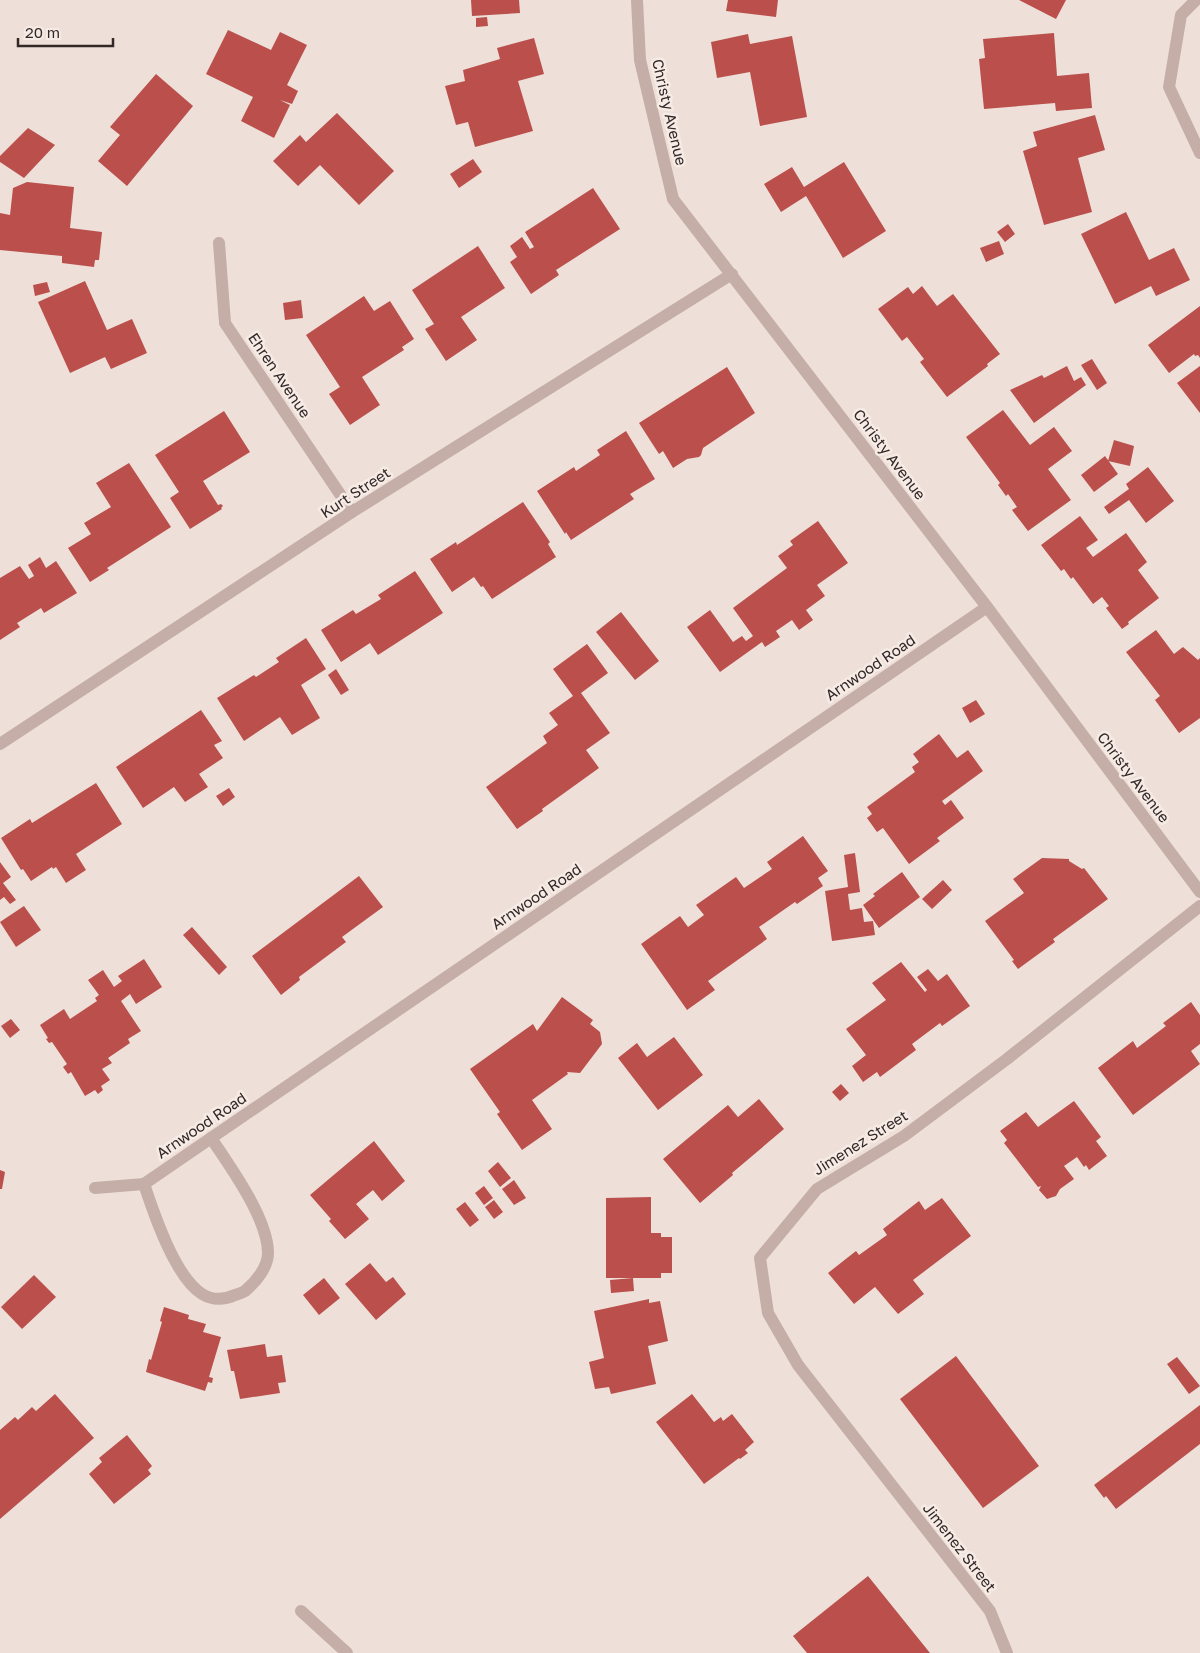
<svg xmlns="http://www.w3.org/2000/svg" width="1200" height="1653" viewBox="0 0 1200 1653" font-family="'Golos Text',sans-serif">
  <rect width="100%" height="100%" fill="#eee0d9"/>
  <g fill="#ba4f4c">
    <path d="M 471,0 L 519,0 L 520,13 L 472,16 Z"/>
    <path d="M 728,0 L 778,0 L 776,17 L 726,11 Z"/>
    <path d="M 1019,0 L 1066,0 L 1056,19 Z"/>
    <path d="M 487,17 L 488,26 L 476,27 L 476,18 Z"/>
    <path d="M 228,30 L 271,50 L 280,32 L 307,45 L 287,85 L 298,91 L 292,104 L 280,100 L 290,105 L 274,138 L 241,121 L 253,97 L 206,74 Z"/>
    <path d="M 1054,33 L 1057,76 L 1089,73 L 1092,108 L 1056,111 L 1055,103 L 984,109 L 979,59 L 985,58 L 983,39 Z"/>
    <path d="M 748,34 L 750,44 L 792,36 L 807,117 L 760,126 L 750,72 L 717,78 L 711,42 Z"/>
    <path d="M 534,38 L 544,74 L 518,81 L 533,131 L 475,147 L 468,122 L 456,125 L 445,86 L 465,81 L 463,70 L 500,59 L 497,48 Z"/>
    <path d="M 156,74 L 193,106 L 127,186 L 98,161 L 120,135 L 110,127 Z"/>
    <path d="M 337,113 L 394,171 L 359,205 L 320,165 L 298,186 L 273,161 L 300,135 L 306,142 Z"/>
    <path d="M 1095,115 L 1105,150 L 1078,158 L 1092,212 L 1044,225 L 1023,151 L 1037,146 L 1033,132 Z"/>
    <path d="M 28,128 L 55,145 L 24,178 L 0,162 L 0,156 Z"/>
    <path d="M 473,159 L 482,172 L 459,188 L 450,174 Z"/>
    <path d="M 844,162 L 886,231 L 843,258 L 806,196 L 781,212 L 764,184 L 792,167 L 804,187 Z"/>
    <path d="M 27,182 L 74,187 L 70,228 L 102,232 L 99,260 L 95,260 L 94,267 L 62,263 L 62,256 L 0,250 L 0,213 L 10,215 L 13,188 Z"/>
    <path d="M 593,188 L 620,229 L 556,270 L 559,275 L 531,294 L 510,262 L 517,257 L 510,246 L 522,237 L 530,249 L 534,247 L 525,232 Z"/>
    <path d="M 1126,212 L 1149,260 L 1174,248 L 1190,280 L 1156,296 L 1151,286 L 1115,304 L 1081,234 Z"/>
    <path d="M 1008,224 L 1015,234 L 1005,242 L 997,232 Z"/>
    <path d="M 999,241 L 1004,254 L 986,262 L 980,248 Z"/>
    <path d="M 478,246 L 505,288 L 461,317 L 477,340 L 446,361 L 425,329 L 434,324 L 412,290 Z"/>
    <path d="M 85,281 L 107,330 L 132,319 L 147,353 L 111,369 L 105,357 L 70,373 L 38,302 Z"/>
    <path d="M 47,282 L 50,292 L 35,296 L 33,285 Z"/>
    <path d="M 922,286 L 937,306 L 953,294 L 1000,354 L 987,364 L 988,366 L 947,397 L 920,362 L 924,359 L 907,337 L 902,341 L 878,309 L 908,287 L 913,294 Z"/>
    <path d="M 364,296 L 374,311 L 390,301 L 414,339 L 402,347 L 404,350 L 362,377 L 380,405 L 350,425 L 329,394 L 340,387 L 306,335 Z"/>
    <path d="M 301,300 L 303,318 L 285,320 L 283,303 Z"/>
    <path d="M 1200,306 L 1200,358 L 1198,355 L 1195,356 L 1194,354 L 1169,373 L 1148,345 Z"/>
    <path d="M 1092,359 L 1107,383 L 1097,390 L 1081,365 Z"/>
    <path d="M 1067,366 L 1074,381 L 1081,377 L 1086,385 L 1034,423 L 1010,390 L 1042,375 L 1044,378 Z"/>
    <path d="M 1200,366 L 1200,413 L 1177,383 Z"/>
    <path d="M 727,367 L 755,413 L 703,448 L 701,455 L 699,457 L 687,459 L 673,468 L 663,451 L 659,454 L 639,423 Z"/>
    <path d="M 1003,410 L 1030,445 L 1054,427 L 1072,451 L 1048,469 L 1071,500 L 1028,531 L 1012,510 L 1017,507 L 1008,494 L 1006,496 L 998,485 L 1000,483 L 966,437 Z"/>
    <path d="M 224,411 L 250,452 L 203,481 L 218,505 L 221,504 L 223,506 L 221,508 L 222,509 L 190,529 L 170,498 L 179,492 L 155,455 Z"/>
    <path d="M 626,431 L 655,479 L 630,494 L 634,499 L 571,540 L 566,532 L 565,534 L 537,491 L 574,467 L 576,471 L 600,455 L 597,450 Z"/>
    <path d="M 1114,440 L 1134,446 L 1130,466 L 1108,461 Z"/>
    <path d="M 1105,456 L 1118,474 L 1094,492 L 1081,475 Z"/>
    <path d="M 129,463 L 171,527 L 107,568 L 109,570 L 90,582 L 68,548 L 91,534 L 84,523 L 111,507 L 96,483 Z"/>
    <path d="M 1148,467 L 1174,501 L 1146,523 L 1129,500 L 1109,514 L 1104,507 L 1129,489 L 1126,484 Z"/>
    <path d="M 523,502 L 550,542 L 548,544 L 556,557 L 492,599 L 483,586 L 481,587 L 474,577 L 452,592 L 430,559 L 456,542 L 457,545 Z"/>
    <path d="M 1080,516 L 1098,540 L 1086,548 L 1093,557 L 1126,533 L 1147,562 L 1138,570 L 1159,598 L 1128,622 L 1129,624 L 1122,629 L 1106,608 L 1109,606 L 1102,597 L 1093,604 L 1073,577 L 1071,579 L 1064,569 L 1061,571 L 1041,545 Z"/>
    <path d="M 818,521 L 848,563 L 817,585 L 825,596 L 806,610 L 813,620 L 799,630 L 792,620 L 776,631 L 780,637 L 765,647 L 762,642 L 720,672 L 687,627 L 710,610 L 733,642 L 742,636 L 746,641 L 753,636 L 733,608 L 787,568 L 778,556 L 793,545 L 790,541 Z"/>
    <path d="M 40,557 L 46,568 L 56,561 L 77,593 L 44,613 L 41,608 L 17,623 L 20,627 L 0,640 L 0,578 L 20,566 L 29,579 L 34,576 L 28,565 Z"/>
    <path d="M 415,571 L 443,613 L 378,655 L 370,643 L 341,662 L 321,630 L 353,610 L 356,614 L 381,599 L 378,595 Z"/>
    <path d="M 621,612 L 659,661 L 635,680 L 596,632 Z"/>
    <path d="M 1156,630 L 1174,654 L 1183,647 L 1198,660 L 1200,658 L 1200,718 L 1179,733 L 1155,700 L 1160,696 L 1126,652 Z"/>
    <path d="M 306,638 L 326,669 L 301,685 L 320,718 L 292,735 L 280,717 L 244,741 L 217,698 L 254,675 L 256,677 L 279,662 L 276,658 Z"/>
    <path d="M 587,644 L 608,673 L 581,693 L 610,733 L 586,750 L 599,768 L 542,809 L 543,811 L 517,829 L 486,787 L 547,743 L 543,736 L 558,725 L 549,713 L 573,696 L 553,669 Z"/>
    <path d="M 336,669 L 349,690 L 341,695 L 328,675 Z"/>
    <path d="M 976,700 L 985,714 L 970,723 L 962,708 Z"/>
    <path d="M 201,710 L 222,741 L 214,745 L 223,758 L 199,774 L 208,787 L 185,802 L 174,787 L 143,808 L 116,767 Z"/>
    <path d="M 939,734 L 957,758 L 968,750 L 983,771 L 942,801 L 945,805 L 951,800 L 964,818 L 937,838 L 940,841 L 909,864 L 883,828 L 877,832 L 867,818 L 872,814 L 867,807 L 915,772 L 912,767 L 919,762 L 913,754 Z"/>
    <path d="M 96,783 L 122,824 L 76,854 L 86,870 L 66,883 L 56,867 L 53,869 L 52,867 L 31,881 L 23,869 L 21,870 L 1,838 L 30,819 L 32,823 Z"/>
    <path d="M 229,788 L 235,797 L 223,806 L 216,796 Z"/>
    <path d="M 803,836 L 828,871 L 818,878 L 823,886 L 797,904 L 795,902 L 759,927 L 767,939 L 708,981 L 715,990 L 687,1010 L 641,944 L 680,916 L 688,927 L 704,915 L 696,905 L 736,877 L 744,888 L 772,869 L 767,862 Z"/>
    <path d="M 855,853 L 860,892 L 848,894 L 850,910 L 862,908 L 864,922 L 873,921 L 875,935 L 832,941 L 825,891 L 848,887 L 844,855 Z"/>
    <path d="M 1042,858 L 1069,859 L 1069,861 L 1082,869 L 1084,868 L 1108,899 L 1053,939 L 1055,942 L 1018,969 L 1012,961 L 1014,960 L 985,921 L 1024,893 L 1013,879 Z"/>
    <path d="M 0,862 L 11,877 L 3,883 L 16,900 L 10,904 L 4,897 L 0,900 Z"/>
    <path d="M 902,872 L 920,897 L 879,928 L 863,905 L 875,896 L 873,894 Z"/>
    <path d="M 359,876 L 383,907 L 342,937 L 346,942 L 299,977 L 300,980 L 281,995 L 252,956 Z"/>
    <path d="M 943,880 L 952,890 L 932,909 L 922,899 Z"/>
    <path d="M 24,906 L 41,930 L 16,947 L 0,922 Z"/>
    <path d="M 192,927 L 227,967 L 219,975 L 183,935 Z"/>
    <path d="M 144,959 L 162,987 L 136,1004 L 130,994 L 121,1001 L 141,1031 L 128,1039 L 130,1043 L 108,1058 L 112,1063 L 102,1069 L 110,1080 L 101,1086 L 103,1090 L 98,1094 L 95,1090 L 85,1096 L 71,1072 L 68,1074 L 63,1067 L 67,1064 L 52,1042 L 49,1043 L 46,1039 L 48,1038 L 40,1025 L 64,1009 L 70,1019 L 97,1001 L 95,998 L 99,995 L 88,980 L 103,970 L 114,987 L 122,981 L 118,976 Z"/>
    <path d="M 901,962 L 925,992 L 927,990 L 917,977 L 928,969 L 938,981 L 947,974 L 970,1006 L 942,1026 L 940,1023 L 912,1044 L 916,1050 L 880,1077 L 877,1072 L 863,1082 L 852,1066 L 866,1055 L 846,1029 L 886,1000 L 872,983 Z"/>
    <path d="M 562,997 L 593,1020 L 590,1024 L 600,1032 L 602,1044 L 580,1073 L 567,1072 L 568,1074 L 532,1100 L 552,1129 L 522,1150 L 497,1114 L 500,1112 L 470,1069 L 533,1024 L 537,1031 Z"/>
    <path d="M 1191,1002 L 1200,1015 L 1200,1044 L 1191,1051 L 1200,1064 L 1133,1115 L 1098,1068 L 1133,1041 L 1137,1048 L 1166,1026 L 1163,1023 Z"/>
    <path d="M 11,1019 L 20,1030 L 10,1038 L 1,1026 Z"/>
    <path d="M 674,1037 L 703,1075 L 658,1110 L 618,1058 L 637,1043 L 647,1057 Z"/>
    <path d="M 841,1084 L 849,1093 L 840,1101 L 832,1092 Z"/>
    <path d="M 759,1099 L 784,1129 L 732,1173 L 733,1175 L 700,1203 L 663,1159 L 728,1105 L 738,1117 Z"/>
    <path d="M 1074,1101 L 1101,1137 L 1096,1141 L 1107,1156 L 1089,1170 L 1086,1165 L 1084,1167 L 1077,1157 L 1064,1166 L 1074,1179 L 1060,1189 L 1056,1196 L 1047,1199 L 1039,1190 L 1041,1186 L 1038,1187 L 1004,1143 L 1007,1140 L 1000,1131 L 1026,1112 L 1038,1127 Z"/>
    <path d="M 374,1141 L 405,1181 L 382,1201 L 373,1190 L 356,1204 L 369,1219 L 345,1239 L 329,1221 L 331,1219 L 310,1195 Z"/>
    <path d="M 498,1162 L 511,1178 L 500,1187 L 488,1171 Z"/>
    <path d="M 0,1170 L 5,1172 L 2,1189 L 0,1189 Z"/>
    <path d="M 514,1180 L 526,1198 L 514,1205 L 502,1189 Z"/>
    <path d="M 484,1186 L 493,1198 L 484,1205 L 475,1193 Z"/>
    <path d="M 651,1197 L 651,1233 L 661,1233 L 661,1237 L 672,1237 L 672,1273 L 661,1273 L 661,1278 L 606,1278 L 606,1198 Z"/>
    <path d="M 942,1198 L 971,1236 L 913,1280 L 924,1294 L 898,1314 L 875,1287 L 854,1304 L 828,1273 L 856,1251 L 859,1255 L 887,1235 L 883,1229 L 919,1201 L 925,1210 Z"/>
    <path d="M 494,1200 L 503,1212 L 494,1219 L 485,1207 Z"/>
    <path d="M 465,1202 L 479,1220 L 470,1227 L 456,1209 Z"/>
    <path d="M 370,1263 L 386,1282 L 393,1277 L 406,1294 L 376,1320 L 345,1284 Z"/>
    <path d="M 34,1275 L 56,1297 L 22,1329 L 1,1307 Z"/>
    <path d="M 324,1278 L 340,1298 L 319,1315 L 303,1295 Z"/>
    <path d="M 633,1278 L 634,1291 L 611,1293 L 610,1280 Z"/>
    <path d="M 649,1299 L 649,1303 L 660,1301 L 668,1341 L 648,1346 L 656,1384 L 611,1394 L 609,1387 L 595,1389 L 589,1362 L 604,1358 L 594,1311 Z"/>
    <path d="M 164,1307 L 189,1315 L 188,1319 L 206,1324 L 203,1332 L 221,1337 L 209,1377 L 213,1378 L 212,1383 L 208,1382 L 205,1391 L 146,1372 L 149,1359 L 151,1360 L 162,1322 L 160,1321 Z"/>
    <path d="M 265,1344 L 267,1357 L 282,1355 L 286,1382 L 278,1383 L 280,1393 L 240,1399 L 234,1371 L 231,1371 L 227,1350 Z"/>
    <path d="M 956,1356 L 1039,1466 L 983,1508 L 900,1399 Z"/>
    <path d="M 1177,1357 L 1200,1386 L 1189,1394 L 1167,1364 Z"/>
    <path d="M 55,1394 L 94,1438 L 0,1519 L 0,1430 L 15,1417 L 18,1420 L 32,1407 L 36,1411 Z"/>
    <path d="M 692,1394 L 714,1422 L 721,1417 L 723,1421 L 732,1414 L 754,1442 L 745,1450 L 748,1453 L 740,1459 L 739,1458 L 704,1484 L 656,1422 Z"/>
    <path d="M 1200,1405 L 1200,1444 L 1116,1509 L 1106,1496 L 1104,1498 L 1094,1485 Z"/>
    <path d="M 127,1435 L 152,1466 L 148,1470 L 151,1474 L 114,1504 L 89,1474 L 102,1462 L 99,1458 Z"/>
    <path d="M 868,1576 L 930,1653 L 807,1653 L 793,1636 Z"/>
  </g>
  <g fill="none" stroke-linecap="round" stroke-linejoin="round">
    <path stroke="#c5aea7" stroke-width="12" d="M 144,1184 C 154,1214 175,1277 202,1294 C 212,1300 224,1300 235,1295 C 238,1294 242,1293 245,1291 C 256,1282 268,1267 268,1253 C 268,1219 230,1166 211,1138"/>
    <g stroke="#c5aea7" stroke-width="12">
      <path d="M 637,0 L 640,60 L 673,199 L 987,607 L 1200,892"/>
      <path d="M 1196,0 L 1181,15 L 1169,87 L 1200,153"/>
      <path d="M 219,243 L 225,323 L 352,512"/>
      <path d="M 0,744 L 352,512 L 732,274"/>
      <path d="M 95,1188 L 144,1184 L 987,607"/>
      <path d="M 301,1611 L 347,1653"/>
      <path d="M 1007,1653 L 990,1611 L 798,1365 L 768,1313 L 760,1258 L 817,1189 L 904,1136 L 1007,1059 L 1200,906"/>
    </g>
  </g>
  <g text-anchor="middle" dominant-baseline="central" stroke-width="5" stroke-linejoin="round" paint-order="stroke">
    <g font-size="15" fill="#322827" stroke="#f7ebe5">
      <text transform="translate(670 112) rotate(77)">Christy Avenue</text>
      <text transform="translate(280 375) rotate(56)">Ehren Avenue</text>
      <text transform="translate(890 454) rotate(53)">Christy Avenue</text>
      <text transform="translate(355 492) rotate(-33)">Kurt Street</text>
      <text transform="translate(870 667) rotate(-34)">Arnwood Road</text>
      <text transform="translate(1134 777) rotate(53)">Christy Avenue</text>
      <text transform="translate(536 896) rotate(-34)">Arnwood Road</text>
      <text transform="translate(201 1125) rotate(-34)">Arnwood Road</text>
      <text transform="translate(860 1142) rotate(-32)">Jimenez Street</text>
      <text transform="translate(960 1547) rotate(52)">Jimenez Street</text>
    </g>
  </g>
  <path d="M18 38v8h95v-8" fill="none" stroke="#322827" stroke-width="2.5"/>
  <text x="25" y="38" font-size="15" fill="#322827" stroke="#f7ebe5" stroke-width="4" paint-order="stroke">20 m</text>
</svg>
